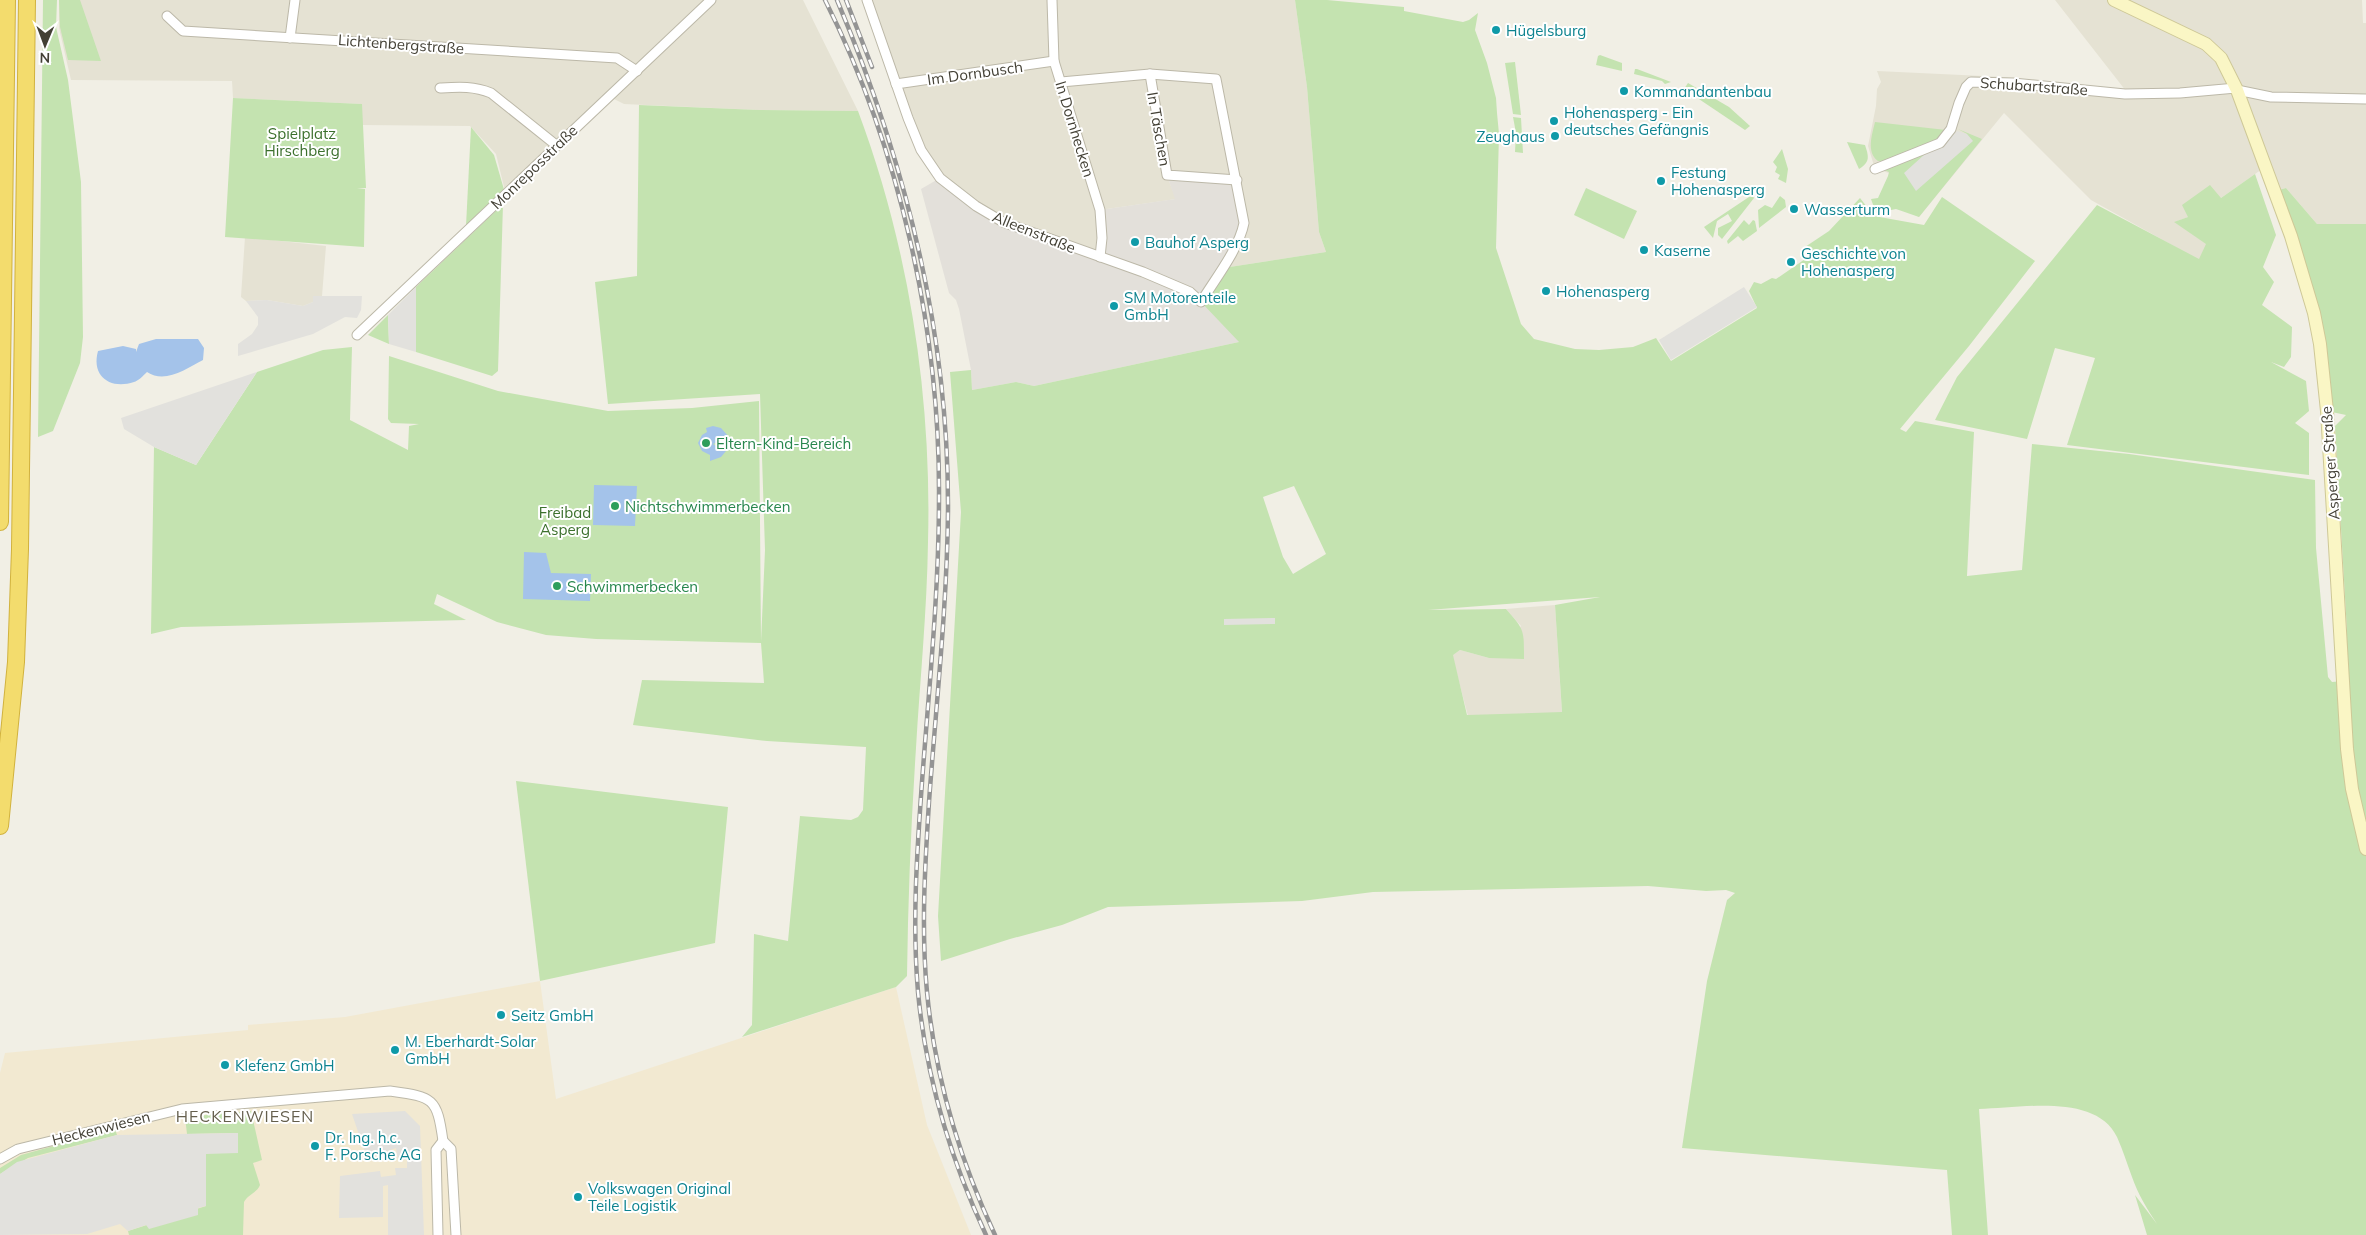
<svg xmlns="http://www.w3.org/2000/svg" width="2366" height="1235" viewBox="0 0 2366 1235" font-family="Mulish,sans-serif">
  <rect width="100%" height="100%" fill="#f1efe5"/>
  <g fill="#e5e2d3">
    <path d="M 59,0 L 803,0 L 858,111 L 759,110 L 624,104 L 608,96 L 506,195 L 496,154 L 470,126 L 362,125 L 362,104 L 233,98 L 232,81 L 71,80 L 59,28 Z"/>
    <path d="M 867,0 L 1295,0 L 1307,87 L 1319,232 L 1326,252 L 1223,268 L 1167,176 L 1176,199 L 1100,210 L 1100,257 L 1003,222 L 940,178 L 921,150 Z"/>
    <path d="M 2055,0 L 2362,0 L 2363,23 L 2366,23 L 2366,224 L 2317,224 L 2286,188 L 2275,191 L 2265,167 L 2221,198 L 2188,217 L 2175,222 L 2207,244 L 2199,260 L 2091,200 L 2004,113 L 1919,217 L 1891,204 L 1889,173 L 1875,169 L 1868,146 L 1876,106 L 1877,89 L 1881,82 L 1877,71 L 2004,77 L 2126,91 Z"/>
    <path d="M 245,237 L 326,246 L 322,296 L 313,296 L 313,302 L 303,306 L 267,300 L 246,301 L 241,297 Z"/>
    <path d="M 1555,605 L 1562,713 L 1468,716 L 1452,655 L 1460,650 L 1489,658 L 1521,626 L 1506,609 Z"/>
  </g>
  <path fill="#f2e9d1" d="M 540,981 L 556,1099 L 896,987 L 927,1125 L 971,1235 L 0,1235 L 0,1073 L 5,1053 L 248,1030 L 248,1025 L 345,1017 Z"/>
  <path fill="#e3e0da" d="M 1167,175 L 1237,180 L 1244,216 L 1223,268 L 1239,342 L 1034,386 L 1016,382 L 972,390 L 971,370 L 959,309 L 956,300 L 949,293 L 921,189 L 940,178 L 976,206 L 1100,257 L 1100,210 L 1175,199 Z"/>
  <g fill="#c4e3b0" fill-rule="evenodd">
    <path d="M 43,0 L 57,0 L 56,27 L 68,80 L 81,182 L 83,337 L 80,363 L 53,431 L 38,437 Z"/>
    <path d="M 59,0 L 80,0 L 101,61 L 68,60 L 60,27 Z"/>
    <path d="M 1295,0 L 1327,0 L 1404,7 L 1404,11 L 1463,22 L 1469,20 L 1478,13 L 1475,30 L 1487,63 L 1496,98 L 1497,113 L 1499,134 L 1496,248 L 1521,324 L 1534,339 L 1575,349 L 1599,350 L 1633,347 L 1656,338 L 1671,361 L 1757,308 L 1749,291 L 1754,282 L 1761,284 L 1772,278 L 1776,279 L 1808,257 L 1805,247 L 1829,231 L 1860,198 L 1874,216 L 1924,225 L 1942,197 L 2035,261 L 1969,346 L 1900,429 L 1906,432 L 1915,421 L 1974,432 L 1967,576 L 2022,570 L 2032,444 L 2129,454 L 2315,480 L 2316,548 L 2328,677 L 2332,682 L 2343,681 L 2347,631 L 2335,426 L 2346,415 L 2327,411 L 2320,344 L 2275,191 L 2286,188 L 2317,224 L 2366,224 L 2366,1235 L 2147,1235 L 2135,1195 L 2157,1224 C 2147,1209 2138,1194 2132,1177 C 2127,1164 2123,1150 2117,1137 C 2096,1093 2021,1108 1979,1109 L 1988,1235 L 1952,1235 L 1947,1170 L 1682,1148 L 1707,981 L 1727,900 L 1735,893 L 1726,890 L 1706,891 L 1648,886 L 1601,887 L 1373,892 L 1302,901 L 1108,907 L 1062,925 L 1010,939 L 941,961 L 938,916 L 961,512 L 950,372 L 971,370 L 972,390 L 1016,382 L 1034,386 L 1239,342 L 1201,302 L 1223,268 L 1326,252 L 1319,232 L 1307,87 ZM 1294,486 L 1326,554 L 1293,574 L 1283,557 L 1263,497 ZM 1600,597 L 1555,605 L 1562,712 L 1467,715 L 1453,655 L 1460,650 L 1489,658 L 1524,659 C 1524,631 1525,630 1506,609 L 1428,610 Z"/>
    <path d="M 1600,55 L 1622,63 L 1622,71 L 1596,65 L 1598,56 Z"/>
    <path d="M 1515,62 L 1521,115 L 1513,114 L 1505,63 Z"/>
    <path d="M 1635,69 L 1637,69 L 1671,82 L 1665,84 L 1662,81 L 1634,74 Z"/>
    <path d="M 1688,83 L 1729,107 L 1750,126 L 1745,130 L 1684,89 Z"/>
    <path d="M 233,98 L 362,104 L 366,188 L 357,188 L 365,189 L 364,247 L 225,237 Z"/>
    <path d="M 639,105 L 759,110 L 858,111 C 909,247 932,397 928,542 C 927,611 920,680 916,748 C 911,824 908,900 907,976 L 896,987 L 742,1037 L 752,1025 L 754,934 L 788,941 L 800,816 L 851,820 L 858,817 L 863,810 L 866,747 L 767,741 L 633,725 L 642,680 L 764,683 L 761,643 L 596,639 L 546,635 L 497,622 L 437,594 L 434,604 L 466,620 L 181,627 L 151,634 L 154,447 L 196,465 L 257,372 L 323,350 L 352,347 L 350,420 L 408,450 L 409,426 L 419,424 L 391,423 L 388,419 L 389,356 L 498,391 L 608,411 L 692,408 L 759,401 L 761,642 L 765,550 L 760,394 L 608,404 L 595,282 L 637,276 Z"/>
    <path d="M 1513,117 L 1521,118 L 1523,153 L 1515,152 L 1516,133 Z"/>
    <path d="M 1875,122 L 1946,130 L 1939,138 L 1884,161 L 1878,161 C 1866,152 1872,135 1875,122 Z"/>
    <path d="M 471,127 L 494,155 L 505,193 L 466,226 Z"/>
    <path d="M 1958,129 L 1982,139 L 1919,217 L 1896,209 L 1876,213 L 1871,199 L 1878,198 L 1888,176 L 1889,172 L 1884,170 L 1967,134 Z"/>
    <path d="M 1847,142 L 1865,145 C 1869,157 1870,162 1859,169 Z"/>
    <path d="M 1782,149 L 1788,169 L 1786,183 L 1778,179 L 1780,175 L 1775,172 L 1777,167 L 1773,162 Z"/>
    <path d="M 2255,174 L 2276,235 L 2263,267 L 2274,282 L 2262,305 L 2292,327 L 2291,357 L 2284,367 L 2271,362 L 2306,381 L 2309,411 L 2295,423 L 2309,433 L 2309,475 L 2067,445 L 2095,358 L 2055,348 L 2027,439 L 1935,420 L 1957,377 L 2097,205 L 2199,259 L 2206,244 L 2174,222 L 2188,217 L 2182,205 L 2210,185 L 2221,198 Z"/>
    <path d="M 1586,188 L 1637,211 L 1624,239 L 1574,215 Z"/>
    <path d="M 1752,195 L 1754,198 L 1722,239 L 1718,235 L 1718,228 L 1732,221 L 1728,214 L 1717,221 L 1713,238 L 1704,227 Z"/>
    <path d="M 1780,196 L 1785,200 L 1786,207 L 1759,228 L 1758,210 L 1765,205 L 1772,208 Z"/>
    <path d="M 503,204 L 498,371 L 492,376 L 416,352 L 416,287 Z"/>
    <path d="M 1744,220 L 1749,225 L 1753,220 L 1755,221 L 1757,231 L 1743,241 L 1738,236 L 1728,244 L 1727,241 Z"/>
    <path d="M 388,315 L 389,344 L 368,335 Z"/>
    <path d="M 516,781 L 728,807 L 715,943 L 540,981 Z"/>
    <path d="M 251,1111 L 262,1160 L 253,1163 L 260,1185 C 257,1193 248,1194 244,1202 L 243,1235 L 129,1235 L 128,1231 L 206,1206 L 206,1154 L 238,1133 L 187,1134 L 185,1117 Z"/>
    <path d="M 115,1129 L 117,1135 L 28,1158 L 0,1174 L 0,1168 L 21,1155 Z"/>
  </g>
  <g fill="#e2e1dd">
    <path d="M 1957,131 L 1967,134 L 1973,141 L 1916,191 L 1904,173 L 1925,154 L 1946,143 Z"/>
    <path d="M 416,287 L 416,352 L 389,344 L 388,315 Z"/>
    <path d="M 1744,287 L 1757,307 L 1671,360 L 1659,340 Z"/>
    <path d="M 313,296 L 362,296 L 361,310 L 357,318 L 345,317 L 313,334 L 238,356 L 238,344 L 252,334 L 258,325 L 258,317 L 246,301 L 267,300 L 303,306 L 313,302 Z"/>
    <path d="M 257,372 L 196,465 L 154,447 L 124,429 L 121,418 Z"/>
    <path d="M 1275,618 L 1275,624 L 1224,625 L 1224,619 Z"/>
    <path d="M 405,1111 L 420,1126 L 424,1235 L 388,1235 L 388,1185 L 383,1186 L 383,1217 L 339,1218 L 340,1176 L 380,1171 L 381,1177 L 396,1175 L 395,1168 L 407,1168 L 407,1159 L 398,1160 L 396,1148 L 367,1158 L 352,1114 Z"/>
    <path d="M 238,1133 L 238,1153 L 206,1154 L 206,1206 L 198,1208 L 198,1215 L 149,1229 L 146,1225 L 128,1231 L 120,1224 L 87,1234 L 0,1235 L 0,1174 L 17,1162 L 117,1135 Z"/>
  </g>
  <g fill="#a4c3ea">
    <path d="M 156,339 L 198,339 L 204,348 L 203,360 C 186,369 165,384 147,372 C 143,376 138,381 134,382 C 110,390 91,376 98,351 L 123,346 L 136,349 L 136,352 L 139,344 Z"/>
    <path d="M 713,426 L 721,428 L 729,437 L 713,444 L 726,451 L 721,457 L 710,461 L 710,455 L 702,451 L 698,443 L 702,435 L 707,432 L 706,428 Z"/>
    <path d="M 594,485 L 637,486 L 635,526 L 593,525 Z"/>
    <path d="M 524,552 L 546,553 L 551,573 L 591,574 L 590,601 L 523,599 Z"/>
  </g>
  <g fill="none" stroke-linecap="round" stroke-linejoin="round">
    <defs>
      <g id="street">
        <path d="M 867,0 L 908,118 L 921,150 L 940,178 L 976,206 L 1003,222 L 1143,272 L 1190,292 L 1201,302 C 1215,279 1239,249 1244,223 L 1216,79 L 1150,74 L 1061,82"/>
        <path d="M 1052,0 L 1054,61 L 1100,210 L 1102,238 L 1100,257"/>
        <path d="M 167,16 L 183,31 L 617,58 L 637,71"/>
        <path d="M 290,38 L 295,0"/>
        <path d="M 1150,74 L 1167,175 L 1237,180"/>
        <path d="M 896,84 L 1054,61"/>
        <path d="M 440,88 C 459,87 474,86 491,93 L 556,145"/>
        <path d="M 2237,90 L 2271,97 L 2366,99"/>
        <path d="M 1875,169 L 1940,143 L 1951,129 L 1959,103 L 1966,87 L 1971,82 L 2013,83 L 2125,94 L 2180,93 L 2236,88"/>
        <path d="M 357,335 L 711,0"/>
        <path d="M 443,1141 L 451,1149 L 456,1235"/>
        <path d="M 0,1159 L 18,1149 L 182,1109 L 390,1091 C 433,1097 437,1097 443,1141"/>
        <path d="M 438,1235 L 436,1150 L 443,1141"/>
      </g>
      <path id="secondary" d="M 2114,0 L 2206,44 L 2221,58 L 2237,90 L 2291,236 L 2314,313 L 2320,344 L 2327,411 L 2347,749 L 2352,789 L 2366,849"/>
      <g id="highway">
        <path d="M 0,522 L 7,0"/>
        <path d="M 0,826 L 16,662 L 20,549 L 27,0"/>
      </g>
    </defs>
    <use href="#street" stroke="#bcb8a8" stroke-width="11"/>
    <use href="#secondary" stroke="#cec897" stroke-width="14"/>
    <use href="#highway" stroke="#d1b23e" stroke-width="18"/>
    <use href="#street" stroke="#fff" stroke-width="9"/>
    <use href="#secondary" stroke="#faf6c5" stroke-width="12"/>
    <use href="#highway" stroke="#f3dc6d" stroke-width="16"/>
    <defs>
      <g id="rail">
        <path d="M 825,0 C 900,149 940,331 939,497 C 939,592 929,688 922,782 C 917,852 912,922 918,992 C 926,1077 950,1158 986,1235"/>
        <path d="M 837,0 C 906,163 949,333 948,511 C 947,608 936,705 929,802 C 925,865 921,929 927,992 C 935,1077 959,1158 995,1235"/>
        <path d="M 846,0 L 872,67"/>
      </g>
    </defs>
    <use href="#rail" stroke="#949494" stroke-width="4.5"/>
    <use href="#rail" stroke="#fff" stroke-width="2.5" stroke-dasharray="8" stroke-linecap="butt"/>
  </g>
  <g fill="#0f9aa8" stroke="#fff" stroke-width="2">
    <circle cx="1496" cy="30" r="5"/>
    <circle cx="1624" cy="91" r="5"/>
    <circle cx="1554" cy="121" r="5"/>
    <circle cx="1555" cy="136" r="5"/>
    <circle cx="1661" cy="181" r="5"/>
    <circle cx="1794" cy="209" r="5"/>
    <circle cx="1135" cy="242" r="5"/>
    <circle cx="1644" cy="250" r="5"/>
    <circle cx="1791" cy="262" r="5"/>
    <circle cx="1546" cy="291" r="5"/>
    <circle cx="1114" cy="306" r="5"/>
    <circle cx="501" cy="1015" r="5"/>
    <circle cx="395" cy="1050" r="5"/>
    <circle cx="225" cy="1065" r="5"/>
    <circle cx="315" cy="1146" r="5"/>
    <circle cx="578" cy="1197" r="5"/>
  </g>
  <g fill="#2e9e5b" stroke="#fff" stroke-width="2">
    <circle cx="706" cy="443" r="5"/>
    <circle cx="615" cy="506" r="5"/>
    <circle cx="557" cy="586" r="5"/>
  </g>
  <g text-anchor="middle" dominant-baseline="central" stroke-width="4" stroke-linejoin="round" paint-order="stroke">
    <g font-size="15" fill="#0d838f" stroke="#fff" text-anchor="start">
      <text x="1506" y="30">Hügelsburg</text>
      <text x="1634" y="91">Kommandantenbau</text>
      <text x="1564" y="112">Hohenasperg - Ein<tspan x="1564" dy="17">deutsches Gefängnis</tspan></text>
      <text x="1545" y="136" text-anchor="end">Zeughaus</text>
      <text x="1671" y="172">Festung<tspan x="1671" dy="17">Hohenasperg</tspan></text>
      <text x="1804" y="209">Wasserturm</text>
      <text x="1145" y="242">Bauhof Asperg</text>
      <text x="1654" y="250">Kaserne</text>
      <text x="1801" y="253">Geschichte von<tspan x="1801" dy="17">Hohenasperg</tspan></text>
      <text x="1556" y="291">Hohenasperg</text>
      <text x="1124" y="297">SM Motorenteile<tspan x="1124" dy="17">GmbH</tspan></text>
      <text x="511" y="1015">Seitz GmbH</text>
      <text x="405" y="1041">M. Eberhardt-Solar<tspan x="405" dy="17">GmbH</tspan></text>
      <text x="235" y="1065">Klefenz GmbH</text>
      <text x="325" y="1137">Dr. Ing. h.c.<tspan x="325" dy="17">F. Porsche AG</tspan></text>
      <text x="588" y="1188">Volkswagen Original<tspan x="588" dy="17">Teile Logistik</tspan></text>
    </g>
    <g font-size="15" fill="#434035" stroke="#fff">
      <text transform="translate(401 44) rotate(4)">Lichtenbergstraße</text>
      <text transform="translate(975 73) rotate(-8)">Im Dornbusch</text>
      <text transform="translate(2034 86) rotate(4)">Schubartstraße</text>
      <text transform="translate(1075 129) rotate(73)">In Dornhecken</text>
      <text transform="translate(1159 129) rotate(80)">In Täschen</text>
      <text transform="translate(534 167) rotate(-44)">Monreposstraße</text>
      <text transform="translate(1034 232) rotate(22)">Alleenstraße</text>
      <text transform="translate(2330 463) rotate(-94)">Asperger Straße</text>
      <text transform="translate(101 1128) rotate(-14)">Heckenwiesen</text>
    </g>
    <g font-size="15" fill="#3c702d" stroke="#fff">
      <text x="302" y="133">Spielplatz<tspan x="302" dy="17">Hirschberg</tspan></text>
      <text x="565" y="512">Freibad<tspan x="565" dy="17">Asperg</tspan></text>
    </g>
    <g font-size="15" fill="#27864d" stroke="#fff" text-anchor="start">
      <text x="716" y="443">Eltern-Kind-Bereich</text>
      <text x="625" y="506">Nichtschwimmerbecken</text>
      <text x="567" y="586">Schwimmerbecken</text>
    </g>
    <g font-size="16" letter-spacing="1" fill="#655f4d" stroke="#fff">
      <text x="245" y="1116">HECKENWIESEN</text>
    </g>
  </g>
  <g transform="translate(45 45) rotate(181)" stroke="#ffffff" stroke-width="4" paint-order="stroke">
  <path d="M0-4L9 19L0 12L-9 19Z" fill="#434035"/>
  <text y="-8" font-size="14" font-weight="bold" text-anchor="middle" fill="#434035">N</text>
  </g>
</svg>
